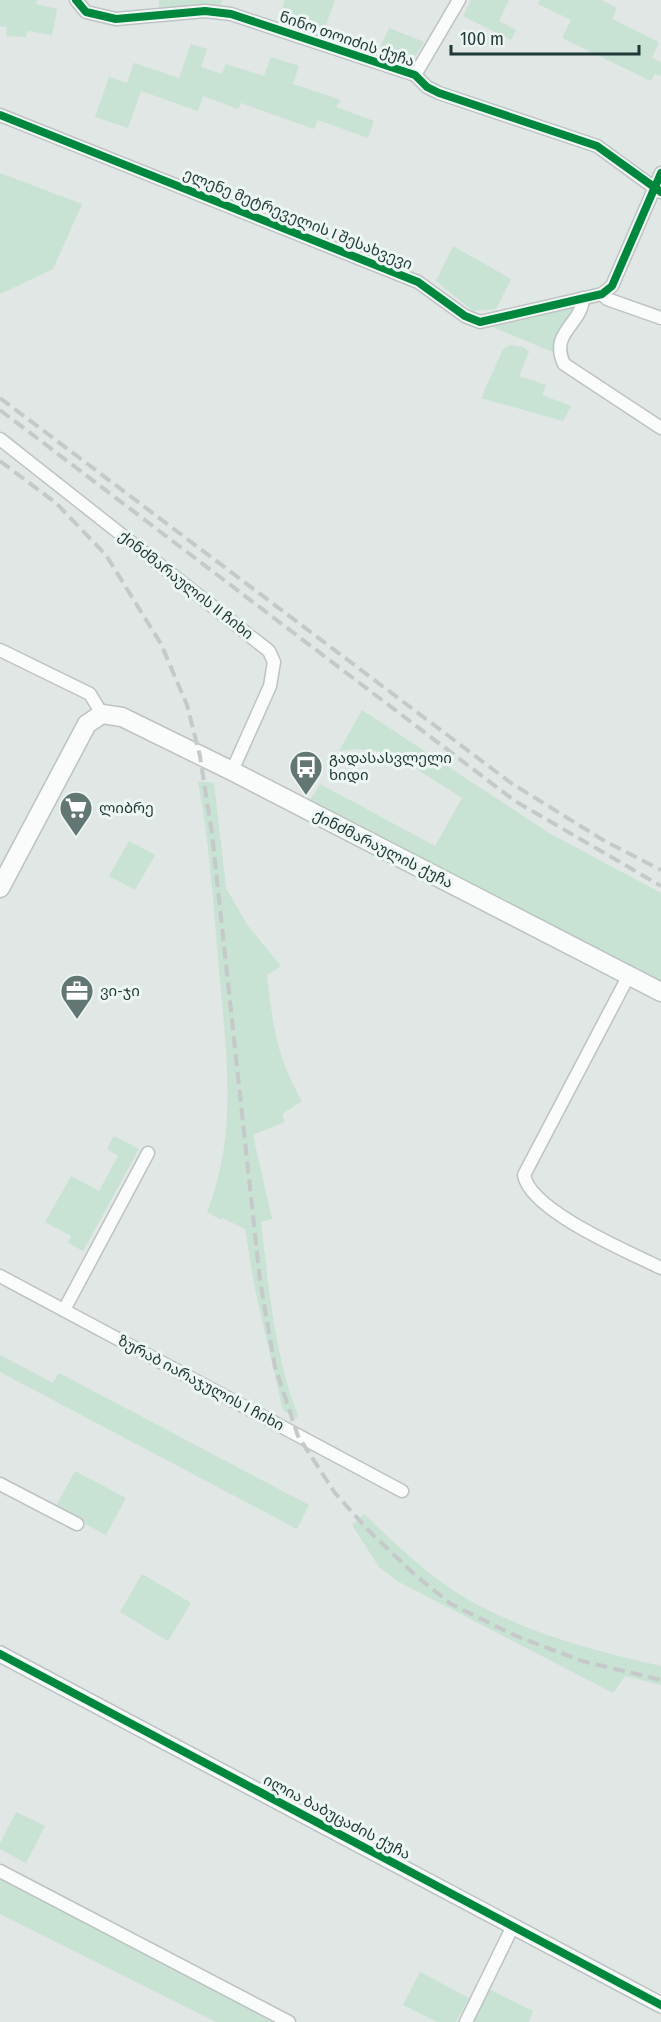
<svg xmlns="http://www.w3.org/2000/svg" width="661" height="2022" viewBox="0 0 661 2022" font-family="'Fira Sans Condensed','Noto Sans Georgian',sans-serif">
  <rect width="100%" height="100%" fill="#e0e7e5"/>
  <g fill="#c8e2d4">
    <path d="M 0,0 L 37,0 L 36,4 L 57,9 L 52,35 L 28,31 L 26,37 L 6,36 L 7,27 L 0,26 Z"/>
    <path d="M 159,0 L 222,0 L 221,6 L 159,11 Z"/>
    <path d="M 285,0 L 335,0 L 321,38 L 277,22 Z"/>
    <path d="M 471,0 L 509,0 L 499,21 L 516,30 L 511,40 L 463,16 Z"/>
    <path d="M 540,0 L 601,0 L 617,8 L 612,19 L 659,42 L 652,58 L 661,62 L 661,76 L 655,74 L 651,81 L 562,38 L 571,20 L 538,4 Z"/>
    <path d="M 389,28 L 424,42 L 409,66 L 377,54 Z"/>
    <path d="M 191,44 L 207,49 L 201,67 L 222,74 L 226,64 L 264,76 L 271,57 L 299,66 L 293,84 L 341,100 L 336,107 L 374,121 L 368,138 L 318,120 L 314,129 L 241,103 L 238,109 L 203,96 L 198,111 L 141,91 L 128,128 L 95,117 L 109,77 L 127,83 L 134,63 L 179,78 Z"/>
    <path d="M 0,173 L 82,204 L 53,269 L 0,294 Z"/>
    <path d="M 453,246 L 511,279 L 496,309 L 473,311 L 436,281 Z"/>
    <path d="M 574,305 L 577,308 C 565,323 555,334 555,353 L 490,326 Z"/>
    <path d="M 510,345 L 523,347 L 529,352 L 519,376 L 546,385 L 542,395 L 571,406 L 563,421 L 481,398 L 503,349 Z"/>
    <path d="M 362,710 L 549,833 L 661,893 L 661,981 L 310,800 L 320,784 L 435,846 L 462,798 L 392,753 L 356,749 L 339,751 Z"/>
    <path d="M 198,781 L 214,783 L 226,888 L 248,926 L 281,966 L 267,975 C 273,1026 276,1056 302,1101 L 282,1114 L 285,1122 L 253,1135 L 272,1219 L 261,1222 C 269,1288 274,1354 298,1416 L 296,1418 L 283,1410 L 255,1290 L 245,1229 L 223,1218 L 221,1220 L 207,1212 C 240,1130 225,1043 218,959 C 213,899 209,840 198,781 Z"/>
    <path d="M 129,841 L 155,855 L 135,890 L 109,876 Z"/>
    <path d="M 114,1136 L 139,1149 L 83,1251 L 68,1243 L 71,1236 L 45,1222 L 71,1176 L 99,1191 L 118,1156 L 107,1149 Z"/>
    <path d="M 0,1355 L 53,1383 L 59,1373 L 309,1505 L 297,1529 L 0,1372 Z"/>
    <path d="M 75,1471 L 126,1498 L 106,1535 L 55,1508 Z"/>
    <path d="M 364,1514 C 396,1544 429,1577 467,1599 C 527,1633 594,1651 661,1666 L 661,1685 L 625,1676 L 613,1693 L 399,1582 L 379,1567 L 352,1525 Z"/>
    <path d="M 142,1574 L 191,1603 L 168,1641 L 120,1612 Z"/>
    <path d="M 16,1812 L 45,1826 L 26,1863 L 0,1849 L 0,1843 Z"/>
    <path d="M 0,1879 L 278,2022 L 216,2022 L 0,1914 Z"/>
    <path d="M 420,1972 L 469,1998 L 456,2022 L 437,2022 L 403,2005 Z"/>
    <path d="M 489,1989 L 533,2011 L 529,2022 L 472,2022 Z"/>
  </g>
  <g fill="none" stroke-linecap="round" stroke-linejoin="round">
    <defs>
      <g id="minor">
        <path d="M 76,0 L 86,12 L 116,19 L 205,11 L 231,14 L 415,75 L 427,87 L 439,93 L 597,146 L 660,192"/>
        <path d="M 415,75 L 459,0"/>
        <path d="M 0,115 L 418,282 L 465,316 L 480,322 L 602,294 L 612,286 L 661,173"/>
        <path d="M 602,294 L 607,299 L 661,318"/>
        <path d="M 583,298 C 582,325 549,332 564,364 L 661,428"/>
        <path d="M 0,439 L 269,651 L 274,662 L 270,686 L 232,771"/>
        <path d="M 0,650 L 90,694 L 102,714"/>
        <path d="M 629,975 L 524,1175 C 530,1211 629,1252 661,1268"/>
        <path d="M 0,1276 L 402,1491"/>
        <path d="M 64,1310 L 148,1153"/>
        <path d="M 0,1484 L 77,1524"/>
        <path d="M 0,1871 L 289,2022"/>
        <path d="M 466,2022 L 513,1926"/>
      </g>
      <path id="tertiary" d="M 0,1654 L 661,2005"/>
      <path id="secondary" d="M 0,888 L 87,724 L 102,714 L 122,717 L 232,771 L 661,992"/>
    </defs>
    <use href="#minor" stroke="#bdc3c2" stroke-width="15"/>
    <use href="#tertiary" stroke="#bdc3c2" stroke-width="18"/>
    <use href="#secondary" stroke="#bcc4c2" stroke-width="21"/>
    <use href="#minor" stroke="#fafbfb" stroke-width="12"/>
    <use href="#tertiary" stroke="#fafbfb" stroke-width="15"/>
    <use href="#secondary" stroke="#fafbfb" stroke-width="18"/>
    <g stroke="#c5c9c9" stroke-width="4" stroke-dasharray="12 6" stroke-linecap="butt">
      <path d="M 0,398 L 511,783 L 603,840 L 661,870"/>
      <path d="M 0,410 L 515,801 L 661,886"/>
      <path d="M 0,461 L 56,503 L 106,555 L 161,644 L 187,705 L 200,756 L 212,834 L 260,1281 L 275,1367 L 298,1436 L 335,1493 L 368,1530 L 414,1574 L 451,1604 L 516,1636 L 582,1661 L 661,1680"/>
    </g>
    <defs>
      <g id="cycleway">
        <path d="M 76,0 L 86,12 L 116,19 L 205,11 L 231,14 L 415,75 L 427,87 L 439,93 L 597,146 L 661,192"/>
        <path d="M 0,115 L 418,282 L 465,316 L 480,322 L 602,294 L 612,286 L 661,173"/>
        <path d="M 0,1654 L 661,2005"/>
      </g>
    </defs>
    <use href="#cycleway" stroke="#edf6f3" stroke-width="11"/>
    <use href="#cycleway" stroke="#00873e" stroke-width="8"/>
  </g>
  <defs>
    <symbol id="bus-pin" viewBox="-11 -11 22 30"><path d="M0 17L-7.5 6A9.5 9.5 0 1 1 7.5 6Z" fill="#627674" stroke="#edf6f3"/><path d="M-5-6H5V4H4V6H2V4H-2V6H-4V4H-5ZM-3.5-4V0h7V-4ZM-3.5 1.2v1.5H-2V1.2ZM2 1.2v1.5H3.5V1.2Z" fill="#fff"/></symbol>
    <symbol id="supermarket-pin" viewBox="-11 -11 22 30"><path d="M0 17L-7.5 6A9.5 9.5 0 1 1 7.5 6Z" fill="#627674" stroke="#edf6f3"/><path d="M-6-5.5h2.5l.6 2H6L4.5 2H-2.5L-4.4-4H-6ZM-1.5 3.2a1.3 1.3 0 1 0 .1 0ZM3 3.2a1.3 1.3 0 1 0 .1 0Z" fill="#fff"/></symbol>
    <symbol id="office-pin" viewBox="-11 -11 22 30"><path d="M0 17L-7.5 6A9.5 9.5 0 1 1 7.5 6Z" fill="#627674" stroke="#edf6f3"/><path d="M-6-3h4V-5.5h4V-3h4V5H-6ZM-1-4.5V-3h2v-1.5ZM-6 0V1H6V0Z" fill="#fff"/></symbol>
  </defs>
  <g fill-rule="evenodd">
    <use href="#bus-pin" x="287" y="748" width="38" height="52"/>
    <use href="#supermarket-pin" x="57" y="789" width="38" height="52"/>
    <use href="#office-pin" x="58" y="972" width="38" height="52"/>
  </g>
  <g text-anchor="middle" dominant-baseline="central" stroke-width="6" stroke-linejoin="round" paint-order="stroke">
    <g font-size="15" fill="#1e3937" stroke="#edf6f3">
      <text transform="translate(347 39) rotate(19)">ნინო თოიძის ქუჩა</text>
      <text transform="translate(298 219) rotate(22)">ელენე მეტრეველის I შესახვევი</text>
      <text transform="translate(186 585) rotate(38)">ქინძმარაულის II ჩიხი</text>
      <text transform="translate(383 849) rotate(27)">ქინძმარაულის ქუჩა</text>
      <text transform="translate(201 1383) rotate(28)">ზურაბ იარაჯულის I ჩიხი</text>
      <text transform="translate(337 1817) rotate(28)">ილია ბაბუცაძის ქუჩა</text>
    </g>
    <g font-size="15" fill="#1e3937" stroke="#edf6f3" text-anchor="start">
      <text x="329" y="758">გადასასვლელი<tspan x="329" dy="17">ხიდი</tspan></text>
      <text x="99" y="808">ლიბრე</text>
      <text x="100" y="991">ვი-ჯი</text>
    </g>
  </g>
  <path d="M451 45v9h188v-9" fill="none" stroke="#1e3937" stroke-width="3"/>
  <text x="460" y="45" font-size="18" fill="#1e3937" stroke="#edf6f3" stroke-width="4.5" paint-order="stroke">100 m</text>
</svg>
